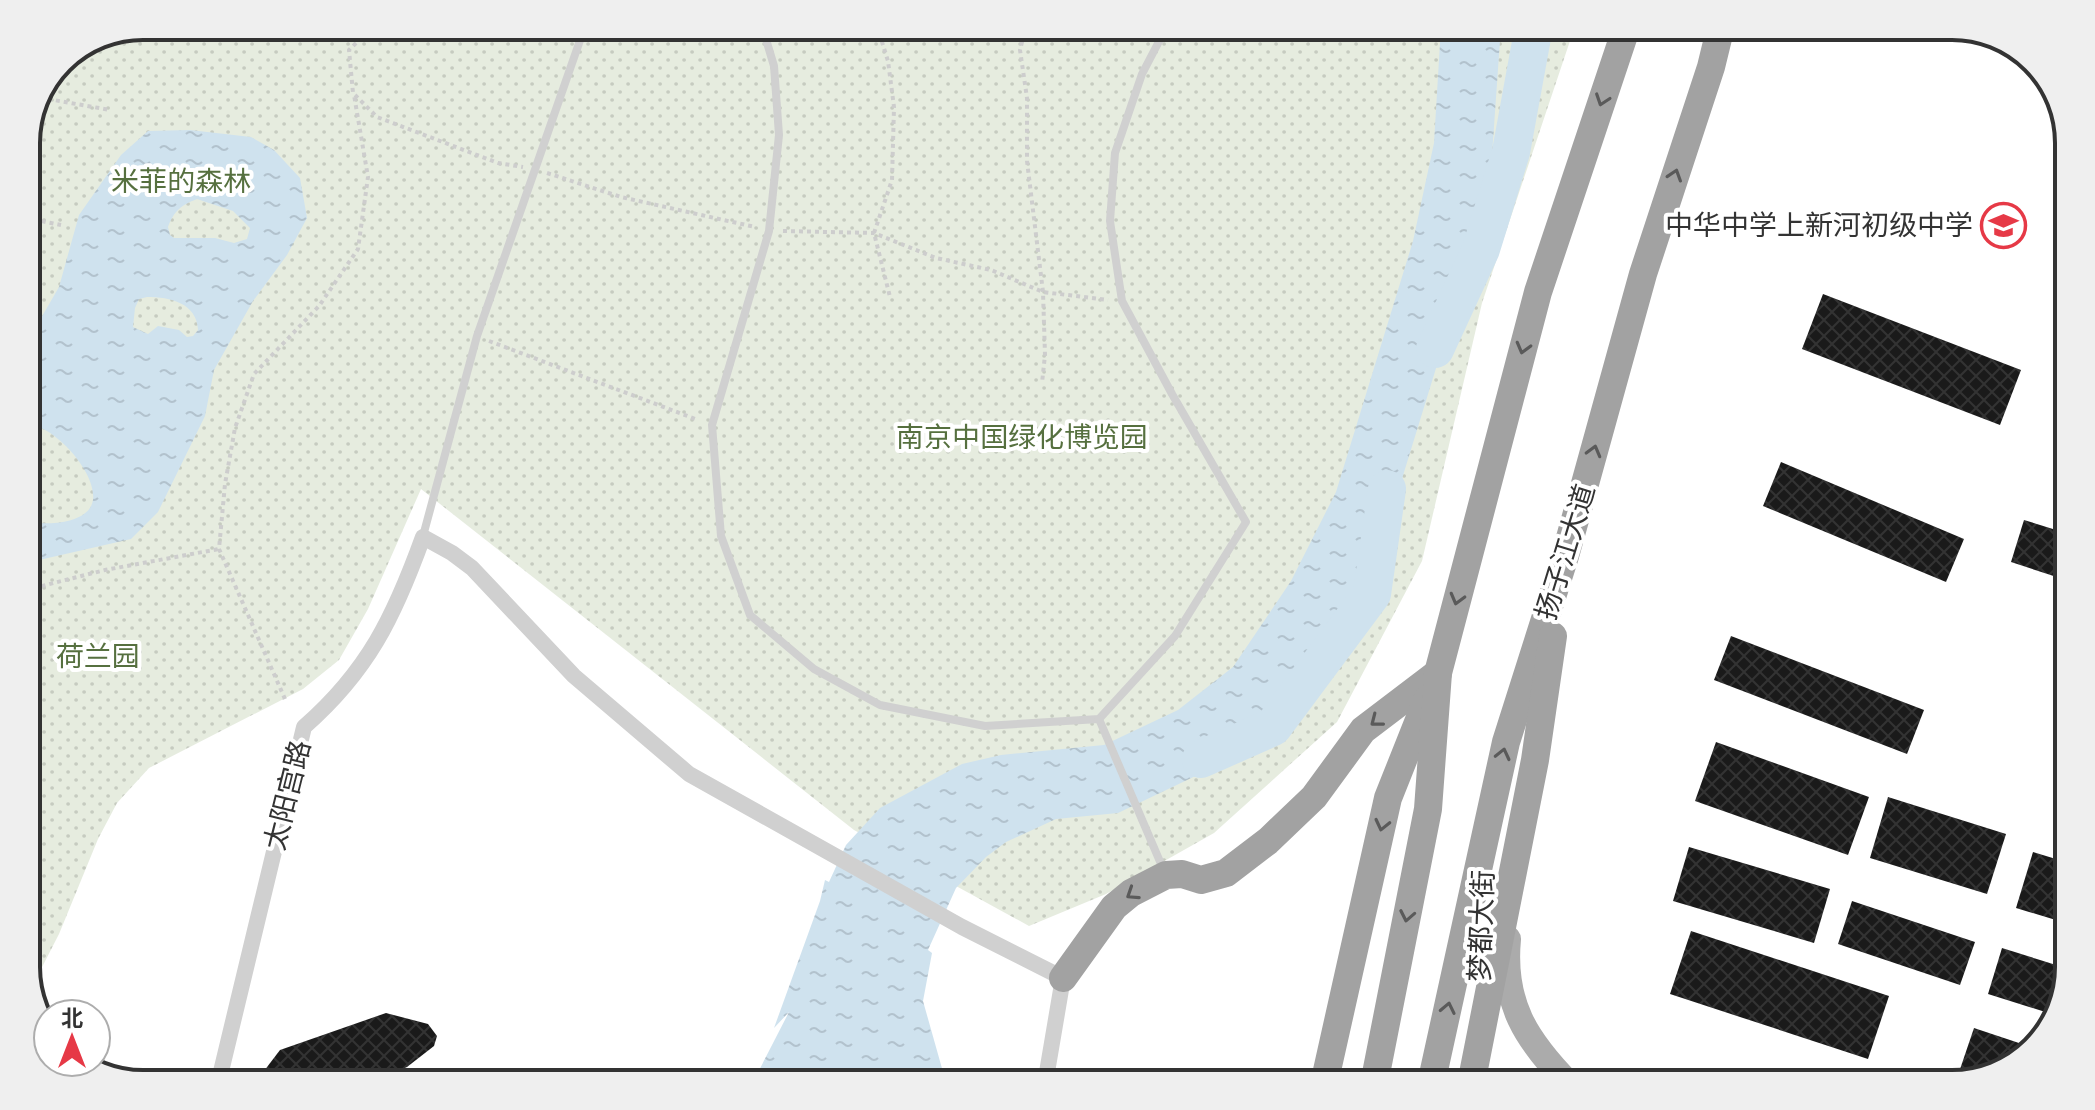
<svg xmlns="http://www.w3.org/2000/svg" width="2095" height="1110" viewBox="0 0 2095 1110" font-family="Montserrat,'Noto Sans SC',sans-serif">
  <defs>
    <pattern id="green-dots" width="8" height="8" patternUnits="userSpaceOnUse" patternTransform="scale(2)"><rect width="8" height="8" fill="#e6ecdf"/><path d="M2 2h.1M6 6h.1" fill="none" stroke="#c6cbc0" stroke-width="1.8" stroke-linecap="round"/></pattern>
    <pattern id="water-ripples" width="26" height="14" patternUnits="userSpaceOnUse" patternTransform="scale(2)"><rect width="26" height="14" fill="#cfe2ee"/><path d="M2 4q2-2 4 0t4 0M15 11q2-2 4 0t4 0" fill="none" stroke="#b2c2cd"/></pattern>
    <pattern id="building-cross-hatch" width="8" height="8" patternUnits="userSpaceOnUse" patternTransform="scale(2)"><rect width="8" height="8" fill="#1a1a1a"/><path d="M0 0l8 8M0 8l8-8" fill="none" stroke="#333"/></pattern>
  </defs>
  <rect width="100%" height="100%" fill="#fff"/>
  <path fill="url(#green-dots)" d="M 143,26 L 1575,26 L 1482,303 L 1422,561 L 1337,722 L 1214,833 L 1106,894 L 1029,926 L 854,830 L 421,489 L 368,609 L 339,660 L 303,689 L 149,768 L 117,803 L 98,839 L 59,934 L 38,975 L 26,972 L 26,136 L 61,60 Z"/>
  <g fill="url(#water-ripples)" fill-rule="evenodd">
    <path d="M 1441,26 L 1501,26 L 1492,155 L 1469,261 L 1389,521 L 1340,620 L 1268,722 L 1206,771 L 1118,813 L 1056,819 L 1006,842 L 986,857 L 956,888 L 928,950 L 932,953 L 923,1001 L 945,1079 L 953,1084 L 752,1084 L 789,1012 L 774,1028 L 820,901 L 825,880 L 829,882 L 846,845 L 880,808 L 962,764 L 1001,755 L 1104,745 L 1178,710 L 1233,667 L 1291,581 L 1336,492 L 1413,241 L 1434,143 Z"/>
    <path d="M 190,130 L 251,137 L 274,150 L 300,178 L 307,218 L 287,255 L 253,301 L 214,370 L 205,416 L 158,512 L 131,539 L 26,563 L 26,522 C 45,525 89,525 93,500 C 97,472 53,424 26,424 L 26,344 L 59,287 L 79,215 L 121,155 L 148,131 ZM 197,199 L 233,211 L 250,228 L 247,239 L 234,243 L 215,238 L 174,238 L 170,235 L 168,227 C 174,211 181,205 197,199 ZM 147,297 C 170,297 197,303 198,330 L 193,336 L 187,337 L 179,330 L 158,326 L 148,334 L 133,327 L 135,308 L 139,299 Z"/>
  </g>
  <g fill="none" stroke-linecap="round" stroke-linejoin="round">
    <g stroke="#cfe2ee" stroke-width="38">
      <path d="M 1435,349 L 1481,249 L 1511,152 L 1534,26"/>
      <path d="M 1201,759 L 1273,727 L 1372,594 L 1387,489"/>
    </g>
  </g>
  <g fill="url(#building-cross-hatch)">
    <path d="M 1823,294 L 2021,370 L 2000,425 L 1802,349 Z"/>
    <path d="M 1781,462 L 1964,539 L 1946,582 L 1763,506 Z"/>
    <path d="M 2024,520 L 2069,534 L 2069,581 L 2011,562 Z"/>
    <path d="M 1731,636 L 1924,710 L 1907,754 L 1714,680 Z"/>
    <path d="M 26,670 L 32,670 L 32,708 L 26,707 Z"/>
    <path d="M 1716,742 L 1869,797 L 1848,855 L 1695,801 Z"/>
    <path d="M 1888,797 L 2006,834 L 1987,894 L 1870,858 Z"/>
    <path d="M 1689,847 L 1830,889 L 1814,943 L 1673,901 Z"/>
    <path d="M 2033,852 L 2069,863 L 2069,924 L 2016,908 Z"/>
    <path d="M 1852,901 L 1975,942 L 1960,985 L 1838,944 Z"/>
    <path d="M 1691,931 L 1889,996 L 1868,1059 L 1670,994 Z"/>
    <path d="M 2002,948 L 2069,969 L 2058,1016 L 1988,994 Z"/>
    <path d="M 386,1013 L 428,1024 L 437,1036 L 434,1046 L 407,1067 L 377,1081 L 261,1084 L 264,1071 L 280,1050 Z"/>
    <path d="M 1974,1028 L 2031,1047 L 2011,1068 L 1956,1081 Z"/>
  </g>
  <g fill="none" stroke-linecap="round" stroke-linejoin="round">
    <g stroke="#cdcdcd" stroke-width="4" stroke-dasharray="4 4" stroke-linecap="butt">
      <path d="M 373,26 L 349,50 L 353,93 L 377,117 L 498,163 L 523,167"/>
      <path d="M 877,26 L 888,61 L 894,107 L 892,180 L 874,233 L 890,297"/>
      <path d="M 1026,26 L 1020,50 L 1027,98 L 1027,161 L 1043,292 L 1045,355 L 1042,383"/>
      <path d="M 48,99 L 110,110"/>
      <path d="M 547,173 L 621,197 L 755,227"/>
      <path d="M 26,218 L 61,225"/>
      <path d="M 783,231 L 874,233 L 936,258 L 991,270 L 1043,292 L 1108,300"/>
      <path d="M 489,341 L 698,420"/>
      <path d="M 26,590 L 105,570 L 219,549"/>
      <path d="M 285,699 L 219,549 L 225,484 L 235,428 L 254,374 L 319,306 L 358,249 L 368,177 L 354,95"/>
    </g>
    <g stroke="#d0d0d0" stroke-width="8">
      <path d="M 762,26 L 774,66 L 779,135 L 769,231 L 712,425 L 721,536 L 750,615 L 814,669 L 880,705 L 985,726 L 1099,719 L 1175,636 L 1246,522 L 1172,394 L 1122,301 L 1110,221 L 1115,153 L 1142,74 L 1167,26"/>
      <path d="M 423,536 L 477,336 L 585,26"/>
      <path d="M 1099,719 L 1164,871"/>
    </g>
    <path stroke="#d0d0d0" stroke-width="16" d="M 218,1084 L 304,727 C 368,671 394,617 423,537 L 452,553 L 472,568 L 574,676 L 689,774 L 962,927 L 1063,978 L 1045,1084"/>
    <path stroke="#ababab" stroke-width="26" d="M 1508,939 C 1502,1003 1526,1040 1569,1084"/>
    <g stroke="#a2a2a2" stroke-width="28">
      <path d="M 1063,978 L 1114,907 L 1131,893 L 1166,875 L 1182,874 L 1201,880 L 1226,873 L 1268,841 L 1314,797 L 1363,730 L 1438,673"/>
      <path d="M 1324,1084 L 1388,798 L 1427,700"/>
      <path d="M 1374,1084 L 1428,809 L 1438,673 L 1538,292 L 1627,26"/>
      <path d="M 1431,1084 L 1506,742 L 1565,556 L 1643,274 L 1711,67 L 1721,26"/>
      <path d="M 1471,1084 L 1535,760 L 1553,636"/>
    </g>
  </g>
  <defs><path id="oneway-chevron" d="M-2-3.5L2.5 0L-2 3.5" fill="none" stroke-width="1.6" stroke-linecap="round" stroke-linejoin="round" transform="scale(2)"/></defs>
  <g stroke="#5a5a5a">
    <use href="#oneway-chevron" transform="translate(1602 100) rotate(109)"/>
    <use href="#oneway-chevron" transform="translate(1675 175) rotate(-72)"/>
    <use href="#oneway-chevron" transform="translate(1523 348) rotate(105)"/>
    <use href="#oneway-chevron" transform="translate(1594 451) rotate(-75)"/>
    <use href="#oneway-chevron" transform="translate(1457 599) rotate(105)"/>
    <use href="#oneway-chevron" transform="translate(1376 721) rotate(142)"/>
    <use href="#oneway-chevron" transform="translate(1503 754) rotate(-77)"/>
    <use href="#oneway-chevron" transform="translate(1382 825) rotate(103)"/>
    <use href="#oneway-chevron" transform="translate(1132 894) rotate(147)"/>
    <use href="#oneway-chevron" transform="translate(1407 916) rotate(101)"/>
    <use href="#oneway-chevron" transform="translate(1448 1008) rotate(-78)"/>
  </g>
  <defs>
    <symbol id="school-ring" viewBox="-11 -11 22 22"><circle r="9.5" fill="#fff" stroke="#e63946" stroke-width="1.5"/><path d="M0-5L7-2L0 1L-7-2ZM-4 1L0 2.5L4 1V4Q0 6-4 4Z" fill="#e63946"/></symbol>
  </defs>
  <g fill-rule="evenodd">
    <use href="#school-ring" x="1978" y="200" width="51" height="51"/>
  </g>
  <g text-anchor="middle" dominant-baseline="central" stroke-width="8" stroke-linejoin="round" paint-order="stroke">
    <g font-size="28" fill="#56703f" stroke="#fff">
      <text x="181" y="181">米菲的森林</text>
      <text x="1022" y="437">南京中国绿化博览园</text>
      <text x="98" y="656">荷兰园</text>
    </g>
    <g font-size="28" fill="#333" stroke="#fff" text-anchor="end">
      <text x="1973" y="225">中华中学上新河初级中学</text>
    </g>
    <g font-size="28" fill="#333" stroke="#fff">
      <text transform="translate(1565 552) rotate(-73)">扬子江大道</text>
      <text transform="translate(287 795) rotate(-76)">太阳宫路</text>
      <text transform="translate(1481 926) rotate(-88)">梦都大街</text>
    </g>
  </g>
  <path d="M0 0H2095V1110H0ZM143 40H1952A103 103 0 0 1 2055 143V967A103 103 0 0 1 1952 1070H143A103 103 0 0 1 40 967V143A103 103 0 0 1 143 40Z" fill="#efefef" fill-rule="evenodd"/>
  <path fill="none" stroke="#333" stroke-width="4" d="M143 40H1952A103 103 0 0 1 2055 143V967A103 103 0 0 1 1952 1070H143A103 103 0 0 1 40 967V143A103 103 0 0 1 143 40Z"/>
  <g transform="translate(72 1038)"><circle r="38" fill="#ffffff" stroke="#adadad" stroke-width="2"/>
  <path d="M0-6L14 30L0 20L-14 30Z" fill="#e63946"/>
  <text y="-12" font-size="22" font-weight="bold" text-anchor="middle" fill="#333333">北</text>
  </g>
</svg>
